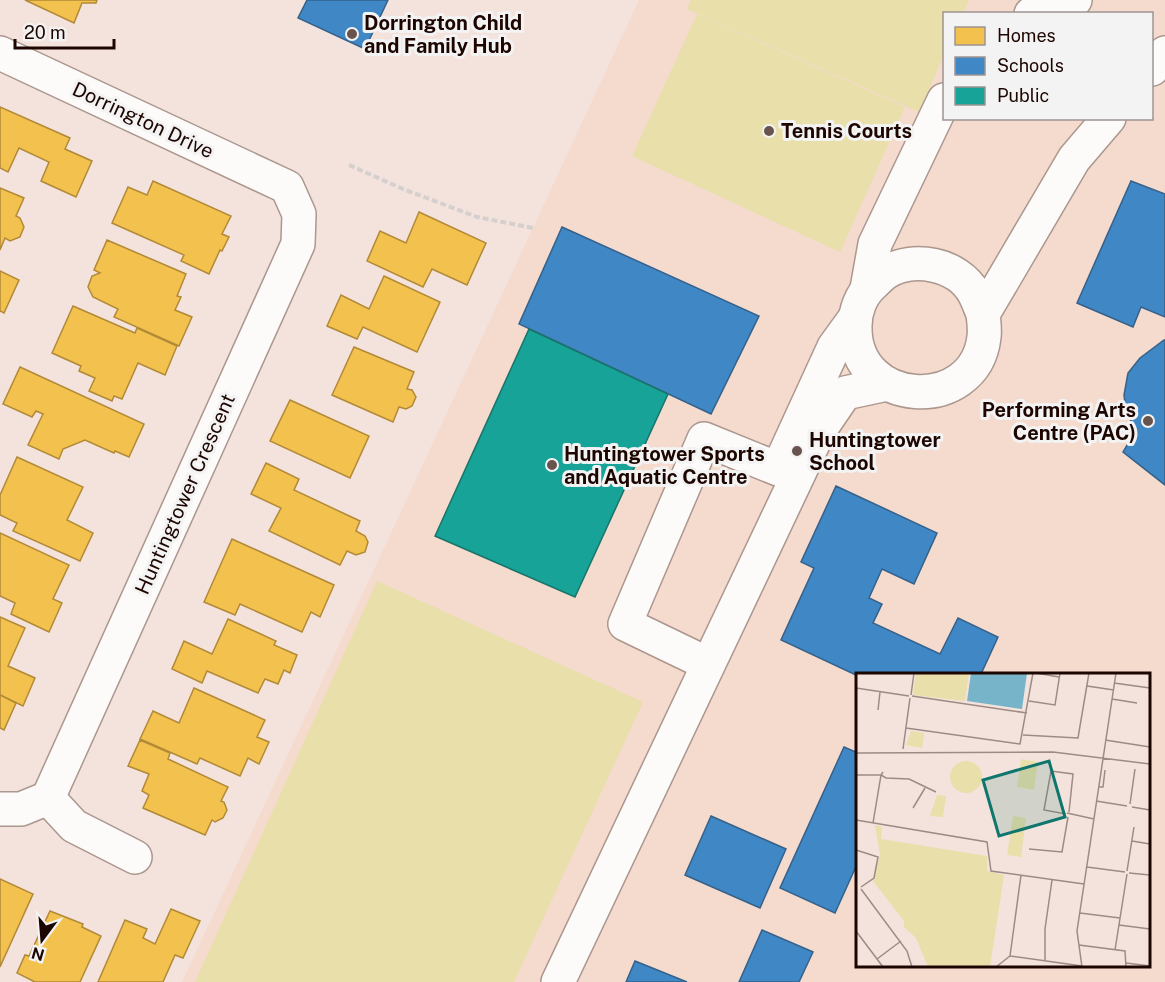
<svg xmlns="http://www.w3.org/2000/svg" width="1165" height="982" viewBox="0 0 1165 982" font-family="'Public Sans',sans-serif">
  <rect width="100%" height="100%" fill="#f4e3dc"/>
  <path fill="#f5dace" fill-rule="evenodd" d="M 639,0 L 1165,0 L 1165,982 L 182,982 ZM 944,14 L 1152,14 L 1152,118 L 944,118 ZM 858,674 L 1148,674 L 1148,966 L 858,966 Z"/>
  <g fill="#e8dfab">
    <path d="M 691,0 L 969,0 L 963,13 L 944,14 L 944,55 L 919,112 L 687,9 Z"/>
    <path d="M 697,14 L 905,107 L 840,252 L 632,156 Z"/>
    <path d="M 377,581 L 643,702 L 514,982 L 195,982 Z"/>
  </g>
  <g fill="#f2c14e" stroke="#b28937" stroke-width="1.5">
    <path d="M 25,0 L 97,0 L 96,3 L 82,3 L 74,23 Z"/>
    <path d="M 0,107 L 70,138 L 65,149 L 92,161 L 76,197 L 41,181 L 49,162 L 19,148 L 8,172 L 0,168 Z"/>
    <path d="M 153,181 L 231,216 L 222,234 L 229,237 L 222,251 L 220,250 L 209,274 L 181,261 L 184,255 L 112,223 L 128,187 L 147,195 Z"/>
    <path d="M 0,188 L 24,198 L 16,216 L 20,218 L 24,227 L 20,237 L 10,241 L 5,238 L 0,250 Z"/>
    <path d="M 419,212 L 486,243 L 467,285 L 432,269 L 423,287 L 367,261 L 380,231 L 406,243 Z"/>
    <path d="M 107,240 L 186,274 L 177,296 L 181,297 L 175,310 L 192,317 L 179,346 L 114,317 L 118,309 L 93,297 L 88,287 L 92,276 L 100,273 L 94,270 Z"/>
    <path d="M 0,271 L 19,280 L 4,313 L 0,311 Z"/>
    <path d="M 384,276 L 440,302 L 417,352 L 363,327 L 357,339 L 327,326 L 341,295 L 369,309 Z"/>
    <path d="M 73,306 L 135,333 L 137,328 L 177,346 L 165,375 L 138,363 L 122,399 L 114,396 L 112,401 L 89,391 L 95,378 L 79,371 L 81,366 L 52,353 Z"/>
    <path d="M 354,347 L 414,372 L 407,389 L 412,390 L 416,397 L 412,406 L 406,409 L 399,407 L 393,422 L 332,395 Z"/>
    <path d="M 20,367 L 144,424 L 129,457 L 115,451 L 114,453 L 85,440 L 63,449 L 59,459 L 28,445 L 43,414 L 36,411 L 32,417 L 3,404 Z"/>
    <path d="M 290,400 L 369,436 L 350,478 L 270,441 Z"/>
    <path d="M 17,457 L 83,487 L 67,520 L 93,533 L 80,561 L 13,531 L 17,523 L 0,515 L 0,495 Z"/>
    <path d="M 266,463 L 299,479 L 294,490 L 360,521 L 356,531 L 365,536 L 368,542 L 365,552 L 356,555 L 347,551 L 340,565 L 269,531 L 281,508 L 251,494 Z"/>
    <path d="M 0,533 L 69,565 L 53,599 L 62,603 L 49,632 L 11,614 L 15,603 L 0,596 Z"/>
    <path d="M 232,539 L 334,585 L 320,617 L 311,612 L 302,632 L 240,604 L 235,615 L 204,602 Z"/>
    <path d="M 0,617 L 25,628 L 8,666 L 35,678 L 23,706 L 0,695 Z"/>
    <path d="M 228,619 L 276,641 L 274,645 L 297,655 L 290,673 L 284,670 L 278,684 L 265,679 L 258,693 L 207,671 L 202,683 L 172,669 L 184,641 L 212,654 Z"/>
    <path d="M 194,688 L 265,720 L 257,737 L 269,742 L 259,764 L 248,758 L 240,776 L 200,758 L 197,764 L 140,739 L 153,711 L 179,723 Z"/>
    <path d="M 0,695 L 16,703 L 4,730 L 0,728 Z"/>
    <path d="M 140,740 L 170,753 L 168,759 L 228,787 L 221,801 L 224,802 L 227,810 L 223,818 L 215,822 L 212,820 L 205,835 L 143,808 L 149,795 L 142,791 L 149,774 L 128,766 Z"/>
    <path d="M 0,879 L 33,894 L 0,967 Z"/>
    <path d="M 171,909 L 200,921 L 183,958 L 175,955 L 163,982 L 98,982 L 125,920 L 147,929 L 143,938 L 155,944 Z"/>
    <path d="M 50,911 L 83,924 L 82,927 L 101,936 L 80,982 L 35,982 L 17,973 L 25,955 L 29,956 Z"/>
  </g>
  <g fill="#3f88c5" stroke="#35618a" stroke-width="1.5">
    <path d="M 307,0 L 388,0 L 365,49 L 298,18 Z"/>
    <path d="M 1131,181 L 1165,194 L 1165,317 L 1141,307 L 1133,327 L 1077,303 Z"/>
    <path d="M 562,227 L 759,316 L 711,414 L 519,324 Z"/>
    <path d="M 1164,340 L 1165,340 L 1165,485 L 1123,452 L 1136,430 L 1126,412 L 1124,395 L 1128,373 L 1140,358 Z"/>
    <path d="M 836,486 L 937,533 L 914,584 L 882,569 L 869,598 L 882,604 L 873,623 L 940,654 L 958,618 L 998,637 L 981,674 L 858,676 L 781,640 L 814,568 L 801,562 Z"/>
    <path d="M 844,747 L 858,753 L 858,862 L 835,913 L 780,888 Z"/>
    <path d="M 711,816 L 786,849 L 760,908 L 685,875 Z"/>
    <path d="M 762,930 L 813,952 L 799,982 L 739,982 Z"/>
    <path d="M 635,961 L 687,982 L 626,982 Z"/>
  </g>
  <path fill="#17a398" stroke="#19746a" stroke-width="1.5" d="M 529,329 L 668,394 L 575,597 L 435,536 Z"/>
  <g fill="none" stroke-linecap="round" stroke-linejoin="round">
    <defs>
      <g id="minor">
        <path d="M 1031,14 L 1075,0"/>
        <path d="M 0,53 L 287,187 L 299,214 L 298,244 L 48,798 L 21,809 L 0,809"/>
        <path d="M 1152,69 L 1165,53"/>
        <path d="M 867,289 L 875,244 L 944,100"/>
        <path d="M 983,314 C 980,307 978,300 974,293 C 958,264 913,255 885,273 C 881,276 876,281 872,285 C 861,295 855,311 855,326 C 853,408 975,415 984,337 C 985,330 984,322 983,314 L 1074,159 L 1109,118"/>
        <path d="M 708,664 L 625,624 L 704,439 L 778,469 L 834,347 L 855,318"/>
        <path d="M 48,798 L 74,826 L 135,857"/>
        <path d="M 558,982 L 819,431 L 845,393 L 887,384"/>
      </g>
    </defs>
    <use href="#minor" stroke="#ab978e" stroke-width="36"/>
    <path stroke="#d5cfce" stroke-width="4" stroke-dasharray="6 3" stroke-linecap="butt" d="M 349,165 L 403,189 L 477,217 L 533,228"/>
    <use href="#minor" stroke="#fdfbfa" stroke-width="33"/>
  </g>
  <g fill="#68534d" stroke="#f3f3f3" stroke-width="2">
    <circle cx="352" cy="34" r="6"/>
    <circle cx="769" cy="131" r="6"/>
    <circle cx="1148" cy="421" r="6"/>
    <circle cx="797" cy="451" r="6"/>
    <circle cx="552" cy="465" r="6"/>
  </g>
  <g text-anchor="middle" dominant-baseline="central" stroke-width="6" stroke-linejoin="round" paint-order="stroke">
    <g font-size="20" font-weight="bold" fill="#1d0500" stroke="#f3f3f3" text-anchor="start">
      <text x="364" y="23">Dorrington Child<tspan x="364" dy="23">and Family Hub</tspan></text>
      <text x="781" y="131">Tennis Courts</text>
      <text x="1136" y="410" text-anchor="end">Performing Arts<tspan x="1136" dy="23">Centre (PAC)</tspan></text>
      <text x="809" y="440">Huntingtower<tspan x="809" dy="23">School</tspan></text>
      <text x="564" y="454">Huntingtower Sports<tspan x="564" dy="23">and Aquatic Centre</tspan></text>
    </g>
    <g font-size="20" fill="#1d0500" stroke="#f3f3f3">
      <text transform="translate(143 120) rotate(25)">Dorrington Drive</text>
      <text transform="translate(185 494) rotate(-66)">Huntingtower Crescent</text>
    </g>
  </g>
  <g transform="translate(856 673)">
    <rect width="294" height="294" fill="#f4e3dc"/>
    <path d="M 60,0 L 113,0 L 109,28 L 57,22 ZM 55,58 L 68,60 L 66,75 L 50,72 ZM 165,86 L 182,89 L 178,117 L 161,114 ZM94 104a16 16 0 1 1 32 0a16 16 0 1 1-32 0ZM 81,122 L 90,123 L 87,144 L 74,143 ZM 157,143 L 170,145 L 165,184 L 151,182 ZM 19,152 L 26,154 L 25,166 L 131,183 L 131,198 L 148,202 L 134,294 L 72,294 L 60,265 L 48,254 L 48,248 L 17,208 L 24,182 Z" fill="#e8dfab"/>
    <path d="M 115,0 L 171,0 L 166,36 L 111,28 Z" fill="#77b3c9"/>
    <path fill="none" stroke="#9e8a84" stroke-width="1.5" d="M 180,0 L 203,4M 258,10 L 294,15M 231,13 L 258,17M 0,15 L 53,23M 55,22 L 58,0M 56,23 L 171,40M 256,26 L 281,30M 173,28 L 199,32 L 204,0M 22,37 L 24,19M 50,55 L 164,71 L 177,0M 167,62 L 222,65 L 233,0M 249,67 L 294,74M 47,76 L 54,25M 0,80 L 197,79 L 294,91M 27,99 L 25,102 L 30,105 L 53,106 L 80,119M 0,102 L 25,102 L 17,150M 243,114 L 247,114 L 249,97M 240,128 L 271,133M 274,131 L 279,96M 276,134 L 294,137M 57,135 L 69,115M 211,140 L 238,146M 210,141 L 188,137 L 195,98 L 217,101 L 213,139M 0,147 L 131,169 L 135,198 L 228,211M 276,168 L 294,171M 173,176 L 206,179 L 212,144M 0,177 L 22,184 L 18,205 L 5,214M 231,194 L 269,199M 271,198 L 278,154M 273,200 L 294,202M 5,216 L 51,278 L 56,294M 224,240 L 264,245M 263,252 L 294,256M 0,258 L 27,294M 223,272 L 269,278 L 270,294M 259,277 L 271,201M 154,283 L 165,202M 21,286 L 45,268M 189,288 L 189,256 L 196,207M 270,290 L 294,293M 140,294 L 154,283 L 226,293M 226,294 L 221,258 L 260,0"/>
    <path fill="#0f766e" fill-opacity="0.15" stroke="#0f766e" stroke-width="3" d="M 193,88 L 209,144 L 143,163 L 127,107 Z"/>
    <rect width="294" height="294" fill="none" stroke="#1d0500" stroke-width="3"/>
  </g>
  <rect x="943" y="12" width="210" height="108" fill="#f3f3f3" stroke="#9d9492" stroke-width="1.5"/>
  <rect x="955" y="27" width="30" height="18" fill="#f2c14e" stroke="#9d9492" stroke-width="1.5"/>
  <text x="997" y="42" font-size="18" fill="#1d0500">Homes</text>
  <rect x="955" y="57" width="30" height="18" fill="#3f88c5" stroke="#9d9492" stroke-width="1.5"/>
  <text x="997" y="72" font-size="18" fill="#1d0500">Schools</text>
  <rect x="955" y="87" width="30" height="18" fill="#17a398" stroke="#9d9492" stroke-width="1.5"/>
  <text x="997" y="102" font-size="18" fill="#1d0500">Public</text>
  <g transform="translate(42 940) rotate(196)" stroke="#f3f3f3" stroke-width="4.5" paint-order="stroke">
  <path d="M0-4.5L10 22L0 15L-10 22Z" fill="#1d0500"/>
  <text y="-9" font-size="16" font-weight="bold" text-anchor="middle" fill="#1d0500">N</text>
  </g>
  <path d="M15 39v9h99v-9" fill="none" stroke="#1d0500" stroke-width="3"/>
  <text x="24" y="39" font-size="18" fill="#1d0500" stroke="#f3f3f3" stroke-width="4.5" paint-order="stroke">20 m</text>
</svg>
